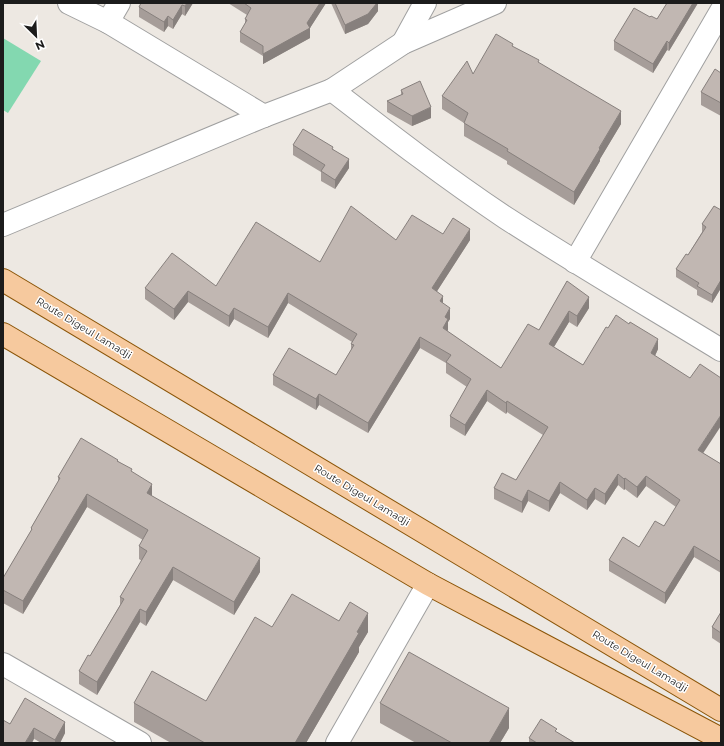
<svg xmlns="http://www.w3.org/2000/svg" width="724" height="746" viewBox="0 0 724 746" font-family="Montserrat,sans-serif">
  <rect width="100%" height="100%" fill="#ede8e2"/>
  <path fill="#83d8b0" d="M 3,38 L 41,61 L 8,113 L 3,110 Z"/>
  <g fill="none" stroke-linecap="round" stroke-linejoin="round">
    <defs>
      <g id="minor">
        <path d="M 69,3 L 108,22 L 264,116"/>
        <path d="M 108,22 L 119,3"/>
        <path d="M 403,43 L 425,3"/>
        <path d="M 332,90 C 389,134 446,178 506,218 C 577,264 649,306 721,350"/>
        <path d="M 3,225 L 264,116 L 332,90 L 403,43 L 495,3"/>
        <path d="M 575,262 L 721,11"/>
        <path d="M 3,664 L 140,743"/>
        <path d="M 337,743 L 428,584"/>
      </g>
      <g id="major">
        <path d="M 3,280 L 721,710"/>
        <path d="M 3,334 L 428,584 L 721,739"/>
      </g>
    </defs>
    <use href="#minor" stroke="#a0a0a0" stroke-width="24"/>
    <use href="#major" stroke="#8b5508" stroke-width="24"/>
    <use href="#minor" stroke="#fff" stroke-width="22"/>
    <use href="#major" stroke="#f6c99e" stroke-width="22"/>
  </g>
  <g fill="#a69d99">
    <path d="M 193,3 L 185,16 L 182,14 L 173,29 L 168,26 L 164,32 L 139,17 L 139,7 Z"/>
    <path d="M 228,3 L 326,3 L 310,28 L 310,38 L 263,64 L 263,56 L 240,42 L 240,32 L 245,24 L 245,19 L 247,15 Z"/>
    <path d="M 331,3 L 378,3 L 378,11 L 368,24 L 345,34 Z"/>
    <path d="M 667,3 L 698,3 L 669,51 L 667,50 L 653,73 L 614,50 L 614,41 L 650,17 L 657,19 Z"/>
    <path d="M 513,47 L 539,63 L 621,124 L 600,159 L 600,161 L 574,205 L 507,164 L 507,161 L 464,136 L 464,123 L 442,109 L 442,96 L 473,74 Z"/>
    <path d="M 721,73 L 721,116 L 701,105 L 701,92 Z"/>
    <path d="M 401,90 L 431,118 L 412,126 L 387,112 L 387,101 L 401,95 Z"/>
    <path d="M 293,145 L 333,149 L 349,168 L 335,189 L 321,181 L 321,172 L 293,155 Z"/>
    <path d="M 721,210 L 721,288 L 712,303 L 697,295 L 697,290 L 676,277 L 676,269 L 688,255 L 702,232 L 702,224 Z"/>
    <path d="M 443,234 L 470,240 L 437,291 L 450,319 L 448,322 L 448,330 L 447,331 L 501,368 L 539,330 L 567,281 L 589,308 L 577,327 L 569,322 L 554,347 L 583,365 L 608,328 L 658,349 L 655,356 L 703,453 L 721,464 L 721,573 L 694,557 L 665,604 L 609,571 L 609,560 L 639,547 L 664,526 L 676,507 L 646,486 L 637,498 L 625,489 L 624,490 L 618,485 L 605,505 L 595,499 L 587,510 L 560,493 L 549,512 L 528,501 L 522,513 L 494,499 L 494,488 L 516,480 L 543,435 L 507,412 L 506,414 L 487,401 L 465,436 L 450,427 L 450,416 L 467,387 L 446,373 L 446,363 L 420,348 L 368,433 L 319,405 L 316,410 L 273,385 L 273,375 L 336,375 L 351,350 L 351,344 L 352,342 L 288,303 L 268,338 L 234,319 L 229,327 L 188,302 L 174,320 L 145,299 L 145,288 L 216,286 L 320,262 L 396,240 Z"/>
    <path d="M 118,461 L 132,472 L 152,496 L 260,572 L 234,615 L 173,580 L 146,626 L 140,622 L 97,695 L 79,684 L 79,671 L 90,656 L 120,605 L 120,597 L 142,561 L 139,559 L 139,546 L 143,540 L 87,507 L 23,614 L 3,603 L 3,578 L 31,531 L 31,528 L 58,482 L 58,477 Z"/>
    <path d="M 721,612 L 721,644 L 712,638 L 712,627 Z"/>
    <path d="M 339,621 L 368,632 L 359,647 L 359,652 L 306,743 L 171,743 L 134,722 L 134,703 L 206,701 L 272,627 Z"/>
    <path d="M 380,703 L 509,728 L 500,743 L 416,743 L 380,723 Z"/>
    <path d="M 65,722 L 65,733 L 60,743 L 41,743 L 10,724 Z"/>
    <path d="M 557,732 L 575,743 L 529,743 L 529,738 Z"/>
  </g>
  <g fill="#87807d">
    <path d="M 187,3 L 193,3 L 185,16 L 185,6 Z"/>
    <path d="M 320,3 L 326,3 L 310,28 L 310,38 L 263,64 L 263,54 L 307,23 Z"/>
    <path d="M 377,3 L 378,3 L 378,11 L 368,24 L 345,34 L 345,25 Z"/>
    <path d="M 693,3 L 698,3 L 669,51 L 669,43 Z"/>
    <path d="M 182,5 L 182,14 L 173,29 L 173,20 Z"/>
    <path d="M 168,16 L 168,26 L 164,32 L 164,22 Z"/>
    <path d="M 667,41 L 667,50 L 653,73 L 653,64 Z"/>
    <path d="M 431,107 L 431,118 L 412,126 L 412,116 Z"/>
    <path d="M 621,111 L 621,124 L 600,159 L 600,161 L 574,205 L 574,192 Z"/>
    <path d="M 349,159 L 349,168 L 335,189 L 335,180 Z"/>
    <path d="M 470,229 L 470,240 L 432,299 L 432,288 Z"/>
    <path d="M 721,280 L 721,288 L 712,303 L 712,295 Z"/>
    <path d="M 188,291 L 188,302 L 174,320 L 174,309 Z"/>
    <path d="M 288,293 L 288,303 L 268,338 L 268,327 Z"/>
    <path d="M 443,296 L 443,306 L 440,301 Z"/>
    <path d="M 589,297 L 589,308 L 577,327 L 577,316 Z"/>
    <path d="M 234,308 L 234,319 L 229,327 L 229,316 Z"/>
    <path d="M 450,308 L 450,319 L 448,322 L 448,330 L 443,339 L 443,328 L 445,317 Z"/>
    <path d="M 569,311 L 569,322 L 549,355 L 549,344 Z"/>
    <path d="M 420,337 L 420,348 L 368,433 L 368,423 Z"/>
    <path d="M 658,339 L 658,349 L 651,364 L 651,353 Z"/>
    <path d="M 487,390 L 487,401 L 465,436 L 465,425 Z"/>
    <path d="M 319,394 L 319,405 L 316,410 L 316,399 Z"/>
    <path d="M 507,401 L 507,412 L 506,414 L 506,403 Z"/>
    <path d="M 721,415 L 721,426 L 698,461 L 698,450 Z"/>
    <path d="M 618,474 L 618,485 L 605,505 L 605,494 Z"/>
    <path d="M 646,476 L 646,486 L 637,498 L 637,487 Z"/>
    <path d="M 625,478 L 625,489 L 624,490 L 624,479 Z"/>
    <path d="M 560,482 L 560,493 L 549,512 L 549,501 Z"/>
    <path d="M 152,484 L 152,497 L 147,493 Z"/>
    <path d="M 595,488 L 595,499 L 587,510 L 587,500 Z"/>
    <path d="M 528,490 L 528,501 L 522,513 L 522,502 Z"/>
    <path d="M 87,494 L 87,507 L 23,614 L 23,601 Z"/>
    <path d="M 694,546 L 694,557 L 665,604 L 665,593 Z"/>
    <path d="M 260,558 L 260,572 L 234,615 L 234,602 Z"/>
    <path d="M 173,567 L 173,580 L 146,626 L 146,612 Z"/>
    <path d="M 140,609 L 140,622 L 97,695 L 97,682 Z"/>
    <path d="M 368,613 L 368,632 L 359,647 L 359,652 L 306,743 L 295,743 L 357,632 Z"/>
    <path d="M 509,708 L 509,728 L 500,743 L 489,743 Z"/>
    <path d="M 65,722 L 65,733 L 60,743 L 55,743 L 55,740 Z"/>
    <path d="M 34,728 L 34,739 L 32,743 L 25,743 Z"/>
  </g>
  <g fill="#c1b7b2" stroke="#87807d">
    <path d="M 141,3 L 187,3 L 185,6 L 182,5 L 173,20 L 168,16 L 164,22 L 139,7 Z"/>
    <path d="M 244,3 L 320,3 L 307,23 L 310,28 L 263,54 L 263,46 L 240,32 L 247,20 L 245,19 L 251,8 Z"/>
    <path d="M 335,3 L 377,3 L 368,14 L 345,25 Z"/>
    <path d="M 667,3 L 693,3 L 669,43 L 667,41 L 653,64 L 614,41 L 634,8 L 650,17 L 651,16 L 657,19 Z"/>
    <path d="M 496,34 L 513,44 L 512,46 L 539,60 L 538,62 L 621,111 L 599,148 L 600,149 L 574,192 L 507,151 L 508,149 L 464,123 L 468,113 L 442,96 L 467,61 L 473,74 Z"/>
    <path d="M 715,69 L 721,73 L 721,103 L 701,92 Z"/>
    <path d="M 420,81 L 431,107 L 412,116 L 387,101 L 403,94 L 401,90 Z"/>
    <path d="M 303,129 L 333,147 L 332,149 L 349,159 L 335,180 L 321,171 L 325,165 L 293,145 Z"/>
    <path d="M 351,206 L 396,240 L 412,215 L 443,234 L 453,218 L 470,229 L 432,288 L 443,296 L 440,301 L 450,308 L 445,317 L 448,319 L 443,328 L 501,368 L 528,324 L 539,330 L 567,281 L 589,297 L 577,316 L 569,311 L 549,344 L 583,365 L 606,327 L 608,328 L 616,315 L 629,324 L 630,322 L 658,339 L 651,353 L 690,378 L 700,364 L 721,378 L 721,415 L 698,450 L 721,464 L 721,562 L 694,546 L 665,593 L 609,560 L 623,537 L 639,547 L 655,521 L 664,526 L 680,500 L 646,476 L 637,487 L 625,478 L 624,479 L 618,474 L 605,494 L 595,488 L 587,500 L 560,482 L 549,501 L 528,490 L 522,502 L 494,488 L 502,473 L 516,480 L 548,427 L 507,401 L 506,403 L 487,390 L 465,425 L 450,416 L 471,379 L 446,362 L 451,355 L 420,337 L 368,423 L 319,394 L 316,399 L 273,375 L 289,348 L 336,375 L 354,345 L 351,344 L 357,334 L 288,293 L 268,327 L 234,308 L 229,316 L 188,291 L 174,309 L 145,288 L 172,253 L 216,286 L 256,222 L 320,262 Z"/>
    <path d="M 714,206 L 721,210 L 721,280 L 712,295 L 697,286 L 699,283 L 676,269 L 686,254 L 688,255 L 706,227 L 702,224 Z"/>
    <path d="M 81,438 L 118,460 L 117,461 L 132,469 L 131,471 L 152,484 L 147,493 L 260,558 L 234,602 L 173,567 L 146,612 L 140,609 L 97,682 L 79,671 L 88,655 L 90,656 L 124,599 L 120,597 L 147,551 L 139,546 L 148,530 L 87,494 L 23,601 L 3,590 L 3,578 L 32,529 L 31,528 L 60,478 L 58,477 Z"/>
    <path d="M 292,594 L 339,621 L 350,602 L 368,613 L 357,632 L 359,633 L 295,743 L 205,743 L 134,703 L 152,671 L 206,701 L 255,617 L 272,627 Z"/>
    <path d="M 721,612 L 721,633 L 712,627 Z"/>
    <path d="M 409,652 L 509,708 L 489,743 L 452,743 L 380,703 Z"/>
    <path d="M 25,698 L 65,722 L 55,740 L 34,728 L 25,743 L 3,743 L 3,720 L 10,724 Z"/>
    <path d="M 541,719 L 557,729 L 555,731 L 575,743 L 537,743 L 529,738 Z"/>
  </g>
  <g text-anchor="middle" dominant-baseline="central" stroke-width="3" stroke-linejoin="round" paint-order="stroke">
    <g font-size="10" fill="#1c1c1c" stroke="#fff">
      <text transform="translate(84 328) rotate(31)">Route Digeul Lamadji</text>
      <text transform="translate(362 495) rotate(31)">Route Digeul Lamadji</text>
      <text transform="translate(640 661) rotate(31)">Route Digeul Lamadji</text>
    </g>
  </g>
  <rect width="724" height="746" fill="none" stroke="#1c1c1c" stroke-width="8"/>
  <g transform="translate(36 36) rotate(156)" stroke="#ffffff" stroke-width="3" paint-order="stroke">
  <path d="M0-3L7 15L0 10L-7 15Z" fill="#1c1c1c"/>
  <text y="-6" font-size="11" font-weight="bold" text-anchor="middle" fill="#1c1c1c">N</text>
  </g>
</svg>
